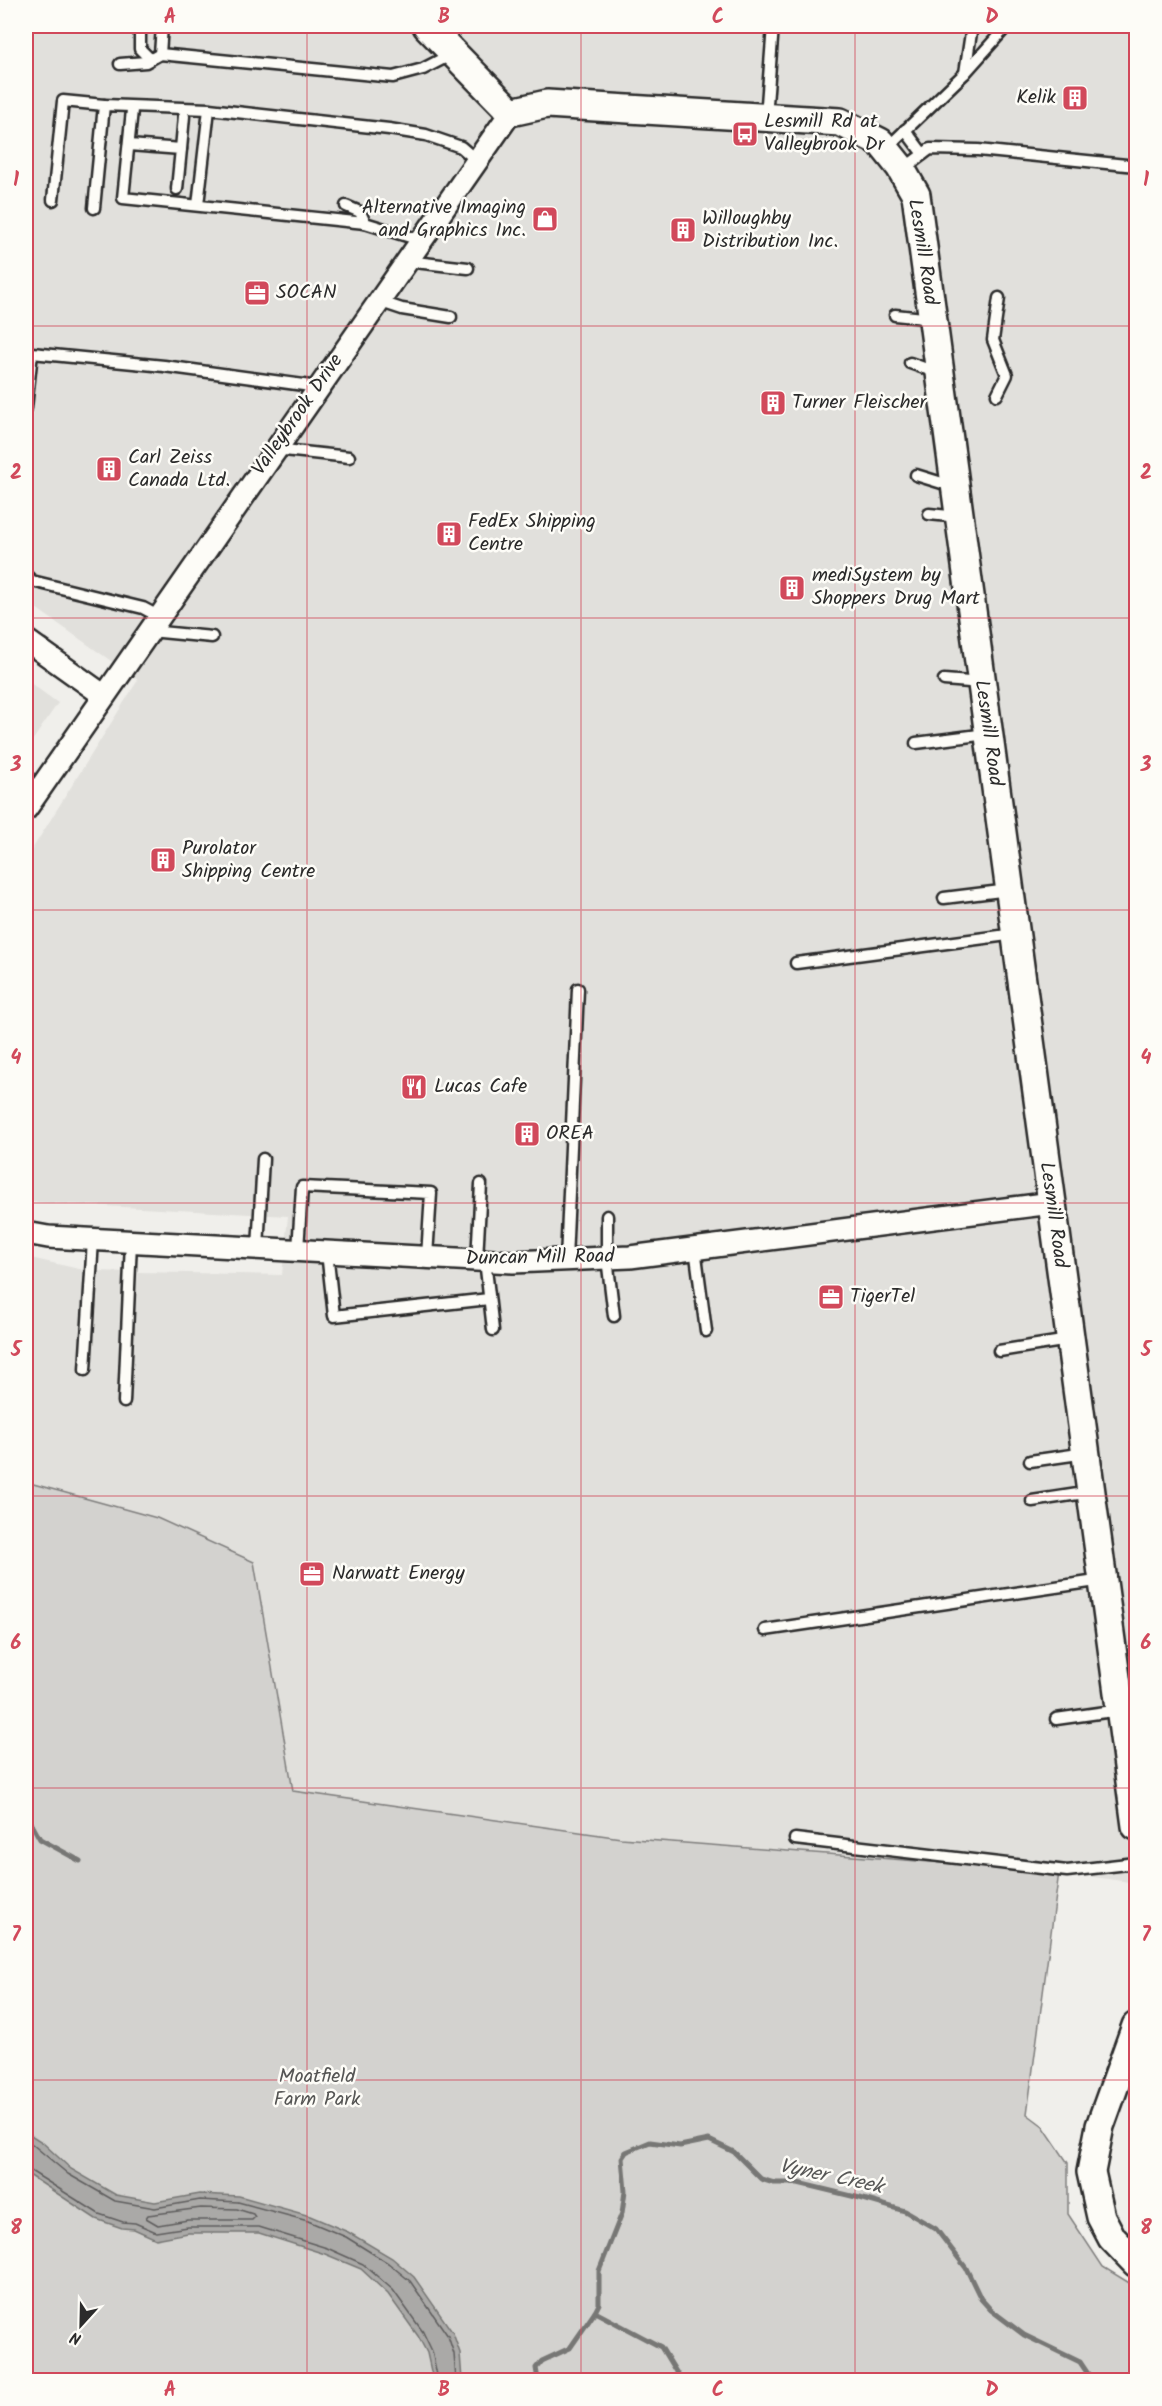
<svg xmlns="http://www.w3.org/2000/svg" width="1162" height="2406" viewBox="0 0 1162 2406" font-family="Kalam,sans-serif">
  <rect width="100%" height="100%" fill="#f0efeb"/>
  <filter id="ink" filterUnits="userSpaceOnUse"><feTurbulence type="fractalNoise" baseFrequency=".0167" numOctaves="2"/><feDisplacementMap in="SourceGraphic" scale="12" xChannelSelector="R" yChannelSelector="G"/><feConvolveMatrix kernelMatrix="1 2 1 2 8 2 1 2 1" color-interpolation-filters="sRGB"/></filter>
  <g filter="url(#ink)">
    <g fill="#e1e0dc">
      <path d="M 26,26 L 1136,26 L 1136,1883 L 1059,1872 L 621,1838 L 293,1791 L 254,1562 L 157,1518 L 26,1482 L 26,1257 L 88,1271 L 282,1275 L 288,1216 L 33,1202 L 26,1198 L 26,859 L 138,680 L 26,601 Z"/>
      <path d="M 26,680 L 58,703 L 26,750 Z"/>
    </g>
    <path fill="#d3d2cf" stroke="#7f7e7d" stroke-width="1.5" d="M 26,1482 L 157,1518 L 254,1562 L 293,1791 L 621,1838 L 1059,1872 L 1027,2114 L 1043,2126 L 1068,2163 L 1068,2214 L 1103,2267 L 1136,2287 L 1136,2380 L 26,2380 Z"/>
    <path fill="#aaa9a7" stroke="#777775" stroke-width="1.5" d="M 26,2132 L 42,2142 L 71,2169 L 116,2195 L 155,2202 L 200,2194 L 239,2196 L 310,2216 L 348,2232 L 392,2258 L 414,2277 L 453,2333 L 460,2353 L 462,2380 L 433,2380 L 427,2353 L 418,2336 L 388,2294 L 361,2269 L 325,2254 L 259,2233 L 188,2233 L 156,2239 L 134,2229 L 122,2228 L 96,2219 L 26,2173 Z"/>
    <g fill="none" stroke-linecap="round" stroke-linejoin="round">
      <g stroke="#5e5d5d" stroke-width="1.5">
        <path d="M 26,2139 L 68,2174 L 115,2201 L 155,2208 L 200,2200 L 238,2202 L 308,2221 L 346,2237 L 388,2263 L 410,2281 L 448,2336 L 454,2354 L 456,2380"/>
        <path d="M 26,2168 L 99,2214 L 123,2222 L 135,2223 L 156,2232 L 188,2227 L 259,2227 L 327,2248 L 363,2264 L 393,2290 L 423,2332 L 432,2351 L 438,2380"/>
        <path d="M 201,2208 L 237,2209 L 253,2214 L 255,2217 L 252,2220 L 188,2220 L 158,2225 L 146,2218 L 148,2215 Z"/>
      </g>
      <g stroke="#777775" stroke-width="5">
        <path d="M 26,1814 L 40,1839 L 80,1861"/>
        <path d="M 595,2312 L 661,2347 L 681,2380"/>
        <path d="M 538,2380 L 536,2368 L 542,2361 L 570,2348 L 595,2312 L 599,2304 L 599,2271 L 622,2213 L 625,2191 L 622,2158 L 626,2152 L 650,2142 L 680,2146 L 709,2140 L 734,2152 L 761,2179 L 774,2183 L 798,2183 L 860,2198 L 905,2211 L 936,2229 L 966,2268 L 981,2299 L 991,2310 L 1024,2335 L 1080,2362 L 1092,2380"/>
      </g>
      <defs>
        <g id="service">
          <path d="M 140,26 L 140,49 L 150,59"/>
          <path d="M 162,26 L 160,54 L 393,77 L 423,69 L 452,54"/>
          <path d="M 120,64 L 146,62 L 160,54"/>
          <path d="M 965,73 L 1007,26"/>
          <path d="M 132,110 L 123,198 L 365,223 L 420,240"/>
          <path d="M 766,117 L 773,26"/>
          <path d="M 905,130 L 923,154"/>
          <path d="M 129,145 L 181,149 L 177,189"/>
          <path d="M 181,149 L 184,116"/>
          <path d="M 886,149 L 965,73 L 972,26"/>
          <path d="M 902,170 L 930,149 L 978,150 L 1136,166"/>
          <path d="M 53,200 L 63,101 L 104,105"/>
          <path d="M 198,205 L 209,109"/>
          <path d="M 346,206 L 360,212 L 365,223"/>
          <path d="M 94,208 L 104,105 L 209,109 L 389,129 L 426,135 L 461,147 L 476,160"/>
          <path d="M 406,261 L 468,268"/>
          <path d="M 378,301 L 402,309 L 451,317"/>
          <path d="M 895,315 L 933,319"/>
          <path d="M 910,363 L 938,373"/>
          <path d="M 997,395 L 1007,375 L 993,340 L 999,298"/>
          <path d="M 26,408 L 32,353 L 164,366 L 318,387"/>
          <path d="M 275,449 L 349,457"/>
          <path d="M 916,475 L 955,487"/>
          <path d="M 929,514 L 959,517"/>
          <path d="M 26,575 L 32,581 L 143,608 L 158,616"/>
          <path d="M 150,631 L 212,637"/>
          <path d="M 944,680 L 982,683"/>
          <path d="M 916,743 L 987,734"/>
          <path d="M 944,898 L 1009,890"/>
          <path d="M 796,963 L 1015,934"/>
          <path d="M 607,1216 L 607,1258 L 614,1316"/>
          <path d="M 258,1248 L 263,1159"/>
          <path d="M 695,1248 L 706,1331"/>
          <path d="M 298,1250 L 302,1187 L 431,1193 L 427,1257"/>
          <path d="M 327,1252 L 334,1316 L 489,1299"/>
          <path d="M 477,1260 L 481,1184"/>
          <path d="M 485,1260 L 493,1330"/>
          <path d="M 566,1260 L 578,989"/>
          <path d="M 999,1351 L 1069,1340"/>
          <path d="M 85,1370 L 93,1240"/>
          <path d="M 124,1402 L 131,1242"/>
          <path d="M 1030,1461 L 1086,1453"/>
          <path d="M 1032,1501 L 1091,1492"/>
          <path d="M 765,1630 L 1103,1580"/>
          <path d="M 1056,1719 L 1120,1710"/>
          <path d="M 795,1839 L 1067,1871 L 1136,1863"/>
        </g>
        <g id="minor">
          <path d="M 26,640 L 103,695"/>
          <path d="M 26,809 L 511,112"/>
          <path d="M 26,1233 L 48,1237 L 513,1262 L 630,1257 L 1052,1203"/>
        </g>
        <g id="tertiary">
          <path d="M 427,26 L 511,112 L 547,104 L 840,122 L 880,142 L 900,167 L 916,195 L 1136,1826"/>
          <path d="M 1136,2026 L 1100,2126 L 1091,2172 L 1101,2217 L 1112,2238 L 1136,2263"/>
        </g>
      </defs>
      <use href="#service" stroke="#2b2b2b" stroke-width="15"/>
      <use href="#minor" stroke="#2b2b2b" stroke-width="26"/>
      <use href="#tertiary" stroke="#2b2b2b" stroke-width="32"/>
      <use href="#service" stroke="#fdfcf7" stroke-width="10"/>
      <use href="#minor" stroke="#fdfcf7" stroke-width="21"/>
      <use href="#tertiary" stroke="#fdfcf7" stroke-width="27"/>
    </g>
  </g>
  <path fill="none" stroke="#d1495b" stroke-width="1.5" stroke-opacity="0.55" d="M 307,26 L 307,2380M 581,26 L 581,2380M 855,26 L 855,2380M 26,326 L 1136,326M 26,618 L 1136,618M 26,910 L 1136,910M 26,1203 L 1136,1203M 26,1496 L 1136,1496M 26,1788 L 1136,1788M 26,2080 L 1136,2080"/>
  <defs>
    <symbol id="building-square" viewBox="-11 -11 22 22"><rect x="-9" y="-9" width="18" height="18" rx="4" fill="#d1495b" stroke="#fdfcf7"/><path d="M-4-6H4V6H1V3H-1V6H-4ZM-2.5-4.3h1.7v1.8h-1.7ZM.8-4.3h1.7v1.8H.8ZM-2.5-1h1.7V.8h-1.7ZM.8-1h1.7V.8H.8Z" fill="#fff"/></symbol>
    <symbol id="bus-square" viewBox="-11 -11 22 22"><rect x="-9" y="-9" width="18" height="18" rx="4" fill="#d1495b" stroke="#fdfcf7"/><path d="M-5-6H5V4H4V6H2V4H-2V6H-4V4H-5ZM-3.5-4V0h7V-4ZM-3.5 1.2v1.5H-2V1.2ZM2 1.2v1.5H3.5V1.2Z" fill="#fff"/></symbol>
    <symbol id="shop-square" viewBox="-11 -11 22 22"><rect x="-9" y="-9" width="18" height="18" rx="4" fill="#d1495b" stroke="#fdfcf7"/><path d="M-5-2.5h2.3a2.7 3.5 0 0 1 5.4 0H5L5.5 6h-11ZM-1.5-2.5h3a1.5 2.3 0 0 0-3 0Z" fill="#fff"/></symbol>
    <symbol id="office-square" viewBox="-11 -11 22 22"><rect x="-9" y="-9" width="18" height="18" rx="4" fill="#d1495b" stroke="#fdfcf7"/><path d="M-6-3h4V-5.5h4V-3h4V5H-6ZM-1-4.5V-3h2v-1.5ZM-6 0V1H6V0Z" fill="#fff"/></symbol>
    <symbol id="restaurant-square" viewBox="-11 -11 22 22"><rect x="-9" y="-9" width="18" height="18" rx="4" fill="#d1495b" stroke="#fdfcf7"/><path d="M-5-6h1v4h1v-4h1v4h1v-4h1v5L-1.5 .5V6h-2V.5L-5-1ZM5-6V6H3V1.5H1.5Q1.5-4 5-6Z" fill="#fff"/></symbol>
  </defs>
  <g fill-rule="evenodd">
    <use href="#building-square" x="1060" y="83" width="30" height="30"/>
    <use href="#bus-square" x="730" y="119" width="30" height="30"/>
    <use href="#shop-square" x="530" y="204" width="30" height="30"/>
    <use href="#building-square" x="668" y="215" width="30" height="30"/>
    <use href="#office-square" x="242" y="278" width="30" height="30"/>
    <use href="#building-square" x="758" y="388" width="30" height="30"/>
    <use href="#building-square" x="94" y="454" width="30" height="30"/>
    <use href="#building-square" x="434" y="519" width="30" height="30"/>
    <use href="#building-square" x="777" y="573" width="30" height="30"/>
    <use href="#building-square" x="148" y="845" width="30" height="30"/>
    <use href="#restaurant-square" x="399" y="1072" width="30" height="30"/>
    <use href="#building-square" x="512" y="1119" width="30" height="30"/>
    <use href="#office-square" x="816" y="1282" width="30" height="30"/>
    <use href="#office-square" x="297" y="1559" width="30" height="30"/>
  </g>
  <g text-anchor="middle" dominant-baseline="central" stroke-width="5" stroke-linejoin="round" paint-order="stroke">
    <g font-size="20" fill="#2b2b2b" stroke="#fdfcf7" text-anchor="start">
      <text x="1056" y="98" text-anchor="end">Kelik</text>
      <text x="764" y="122">Lesmill Rd at<tspan x="764" dy="23">Valleybrook Dr</tspan></text>
      <text x="526" y="208" text-anchor="end">Alternative Imaging<tspan x="526" dy="23">and Graphics Inc.</tspan></text>
      <text x="702" y="219">Willoughby<tspan x="702" dy="23">Distribution Inc.</tspan></text>
      <text x="276" y="293">SOCAN</text>
      <text x="792" y="403">Turner Fleischer</text>
      <text x="128" y="458">Carl Zeiss<tspan x="128" dy="23">Canada Ltd.</tspan></text>
      <text x="468" y="522">FedEx Shipping<tspan x="468" dy="23">Centre</tspan></text>
      <text x="812" y="576">mediSystem by<tspan x="812" dy="23">Shoppers Drug Mart</tspan></text>
      <text x="182" y="849">Purolator<tspan x="182" dy="23">Shipping Centre</tspan></text>
      <text x="434" y="1087">Lucas Cafe</text>
      <text x="546" y="1134">OREA</text>
      <text x="850" y="1297">TigerTel</text>
      <text x="332" y="1574">Narwatt Energy</text>
    </g>
    <g font-size="20" fill="#2b2b2b" stroke="#fdfcf7">
      <text transform="translate(922 252) rotate(81)">Lesmill Road</text>
      <text transform="translate(298 415) rotate(-55)">Valleybrook Drive</text>
      <text transform="translate(988 733) rotate(82)">Lesmill Road</text>
      <text transform="translate(1053 1215) rotate(82)">Lesmill Road</text>
      <text transform="translate(540 1258) rotate(-1)">Duncan Mill Road</text>
    </g>
    <g font-size="20" fill="#555554" stroke="#fdfcf7">
      <text x="317" y="2077">Moatfield<tspan x="317" dy="23">Farm Park</tspan></text>
    </g>
    <g font-size="21" font-style="italic" fill="#575756" stroke="#fdfcf7">
      <text transform="translate(831 2177) rotate(12)">Vyner Creek</text>
    </g>
  </g>
  <rect width="1162" height="2406" fill="none" stroke="#fdfcf7" stroke-width="66"/>
  <g transform="translate(81 2325) rotate(202)" stroke="#fdfcf7" stroke-width="4.5" paint-order="stroke">
  <path d="M0-4.5L10 22L0 15L-10 22Z" fill="#2b2b2b"/>
  <text y="-9" font-size="16" font-weight="bold" text-anchor="middle" fill="#2b2b2b">N</text>
  </g>
  <rect x="33" y="33" width="1096" height="2340" fill="none" stroke="#d1495b" stroke-width="2"/>
  <g font-size="20" text-anchor="middle" font-weight="bold" fill="#d1495b">
    <text x="170" y="23">A</text>
    <text x="444" y="23">B</text>
    <text x="718" y="23">C</text>
    <text x="992" y="23">D</text>
    <text x="16" y="186">1</text>
    <text x="1146" y="186">1</text>
    <text x="16" y="479">2</text>
    <text x="1146" y="479">2</text>
    <text x="16" y="771">3</text>
    <text x="1146" y="771">3</text>
    <text x="16" y="1064">4</text>
    <text x="1146" y="1064">4</text>
    <text x="16" y="1356">5</text>
    <text x="1146" y="1356">5</text>
    <text x="16" y="1649">6</text>
    <text x="1146" y="1649">6</text>
    <text x="16" y="1941">7</text>
    <text x="1146" y="1941">7</text>
    <text x="16" y="2234">8</text>
    <text x="1146" y="2234">8</text>
    <text x="170" y="2396">A</text>
    <text x="444" y="2396">B</text>
    <text x="718" y="2396">C</text>
    <text x="992" y="2396">D</text>
  </g>
</svg>
